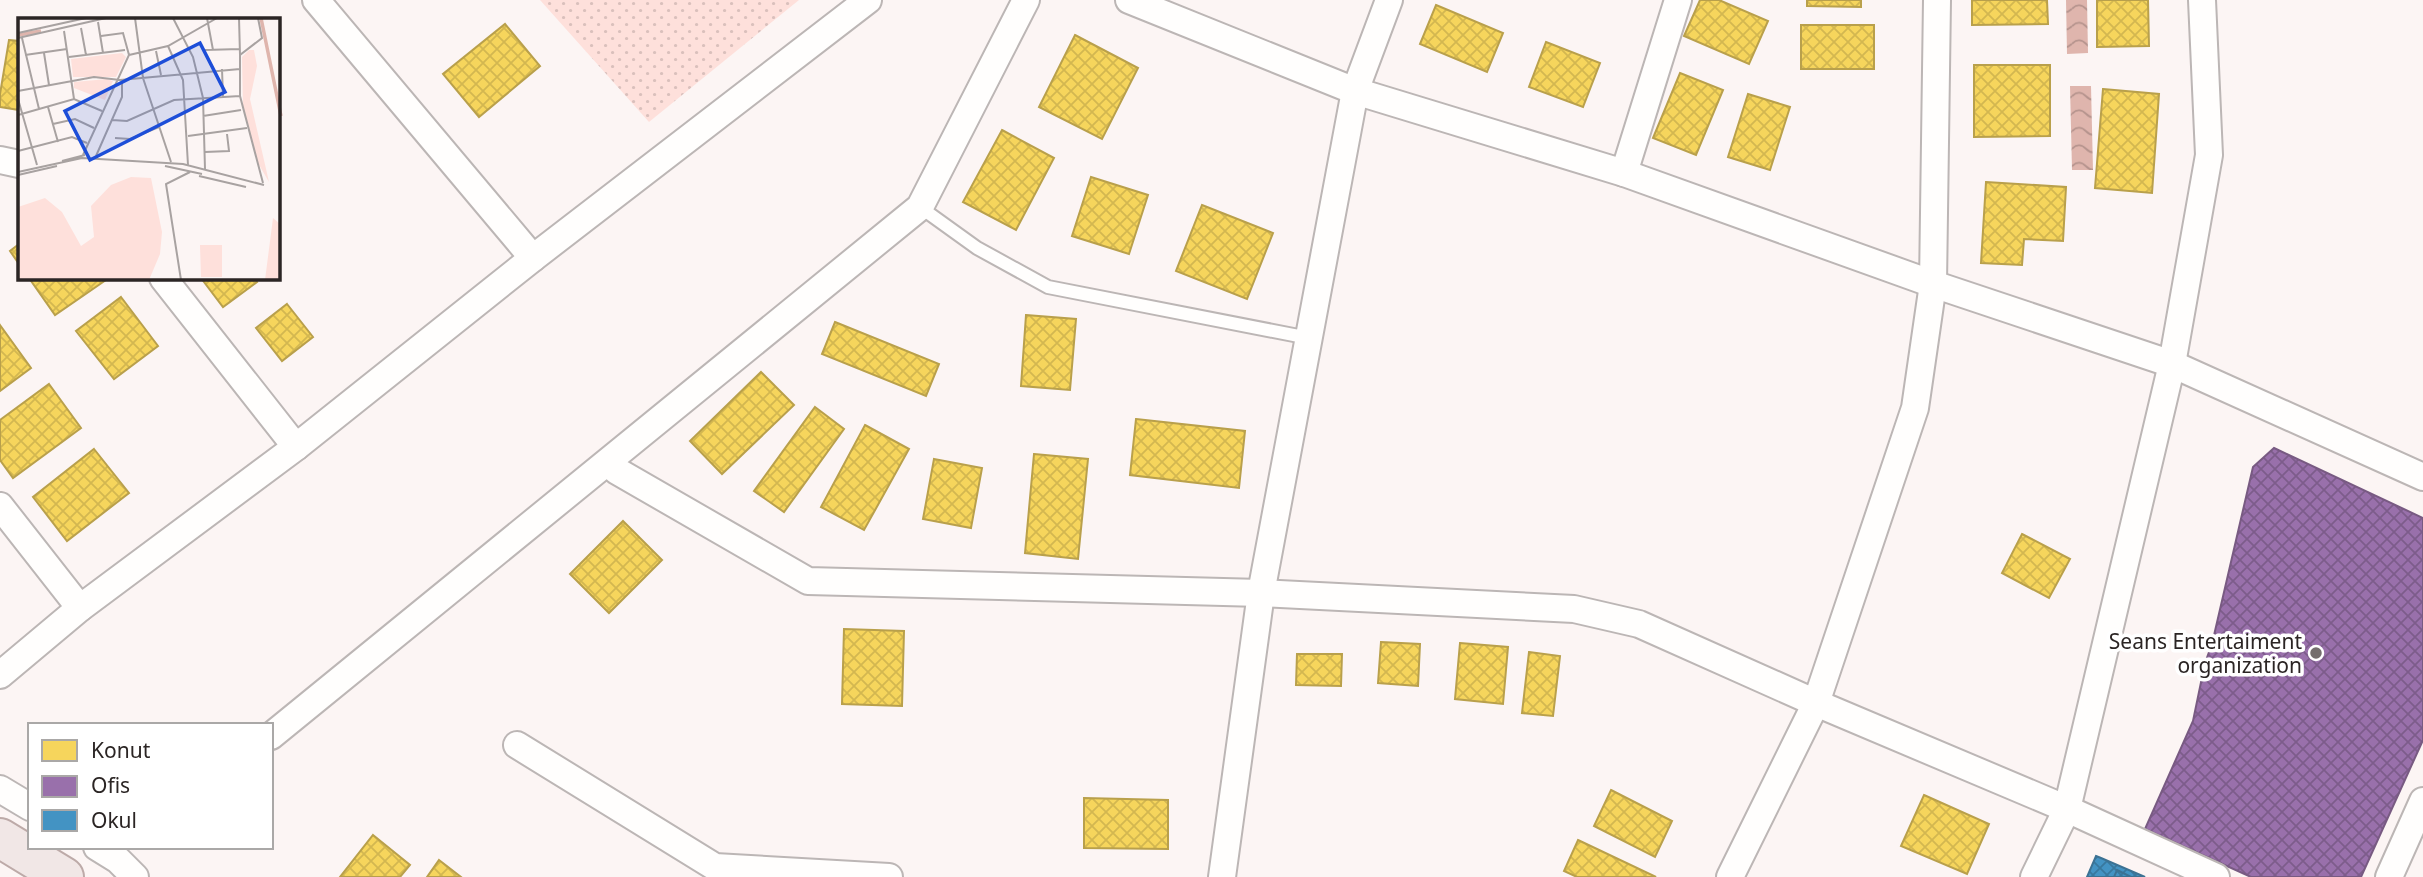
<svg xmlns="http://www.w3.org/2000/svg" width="2423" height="877" viewBox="0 0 2423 877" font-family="'Noto Sans',sans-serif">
  <defs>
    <pattern id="grass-dots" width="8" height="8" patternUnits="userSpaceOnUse" patternTransform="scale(1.75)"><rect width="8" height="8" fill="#fee0db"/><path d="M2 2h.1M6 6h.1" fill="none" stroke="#dac0bc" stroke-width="1.8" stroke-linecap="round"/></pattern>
    <pattern id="water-waves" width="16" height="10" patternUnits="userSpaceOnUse" patternTransform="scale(1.75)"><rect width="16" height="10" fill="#dfb5ad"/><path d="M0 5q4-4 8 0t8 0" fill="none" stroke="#b5938d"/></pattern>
    <pattern id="homes-cross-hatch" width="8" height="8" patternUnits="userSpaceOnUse" patternTransform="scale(1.75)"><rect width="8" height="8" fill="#f6d55c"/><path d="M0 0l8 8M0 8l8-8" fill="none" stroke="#d3b750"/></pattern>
    <pattern id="offices-cross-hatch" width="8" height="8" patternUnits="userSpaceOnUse" patternTransform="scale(1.75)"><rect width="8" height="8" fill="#9970ab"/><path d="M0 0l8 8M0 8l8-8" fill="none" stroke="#7d5c8b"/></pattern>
    <pattern id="schools-cross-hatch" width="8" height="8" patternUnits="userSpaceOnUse" patternTransform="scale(1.75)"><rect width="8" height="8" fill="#4393c3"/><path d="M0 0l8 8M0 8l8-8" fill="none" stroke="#38789e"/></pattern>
  </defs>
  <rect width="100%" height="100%" fill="#fcf5f4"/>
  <path fill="url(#grass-dots)" d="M 540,0 L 799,0 L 649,122 Z"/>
  <g fill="url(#water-waves)">
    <path d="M 2066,0 L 2087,0 L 2088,53 L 2067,54 Z"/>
    <path d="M 2070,86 L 2091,86 L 2093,170 L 2072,170 Z"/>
  </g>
  <g fill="url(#homes-cross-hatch)" stroke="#b9a04b" stroke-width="2">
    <path d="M 1700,0 L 1719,0 L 1768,21 L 1749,64 L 1684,36 Z"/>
    <path d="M 1807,0 L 1861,0 L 1861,7 L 1807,6 Z"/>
    <path d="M 1972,0 L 2047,0 L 2048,24 L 1972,25 Z"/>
    <path d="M 2097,0 L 2148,0 L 2149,46 L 2097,47 Z"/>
    <path d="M 1436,5 L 1503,33 L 1487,72 L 1420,44 Z"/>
    <path d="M 505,24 L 540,66 L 479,117 L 443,74 Z"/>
    <rect x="1801" y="25" width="73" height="44"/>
    <path d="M 1075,35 L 1138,68 L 1102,139 L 1039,107 Z"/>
    <path d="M 9,40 L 19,41 L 19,110 L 0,107 L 0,94 Z"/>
    <path d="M 1546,42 L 1600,63 L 1583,107 L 1529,87 Z"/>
    <path d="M 1974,65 L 2050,65 L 2050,136 L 1974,137 Z"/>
    <path d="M 1680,73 L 1723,90 L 1696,155 L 1653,138 Z"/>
    <path d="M 2103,89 L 2159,94 L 2152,193 L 2095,188 Z"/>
    <path d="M 1748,94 L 1790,107 L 1770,170 L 1728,157 Z"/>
    <path d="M 1002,130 L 1054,158 L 1016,230 L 963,202 Z"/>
    <path d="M 1091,177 L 1148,195 L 1129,254 L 1072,236 Z"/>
    <path d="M 1986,182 L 2066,187 L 2063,241 L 2024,239 L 2022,265 L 1981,263 Z"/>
    <path d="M 1202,205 L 1273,233 L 1247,299 L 1176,271 Z"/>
    <path d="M 19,244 L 19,264 L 10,251 Z"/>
    <path d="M 29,278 L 105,278 L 106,280 L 55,315 Z"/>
    <path d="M 201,278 L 254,278 L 257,282 L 223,307 Z"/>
    <path d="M 121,297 L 158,346 L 114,379 L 76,331 Z"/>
    <path d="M 287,304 L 313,337 L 282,361 L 256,328 Z"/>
    <path d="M 1026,315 L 1076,319 L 1070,390 L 1021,386 Z"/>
    <path d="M 835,322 L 939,364 L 926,396 L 822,354 Z"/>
    <path d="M 0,325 L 31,368 L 0,391 Z"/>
    <path d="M 761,372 L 794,405 L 722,474 L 690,441 Z"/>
    <path d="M 49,384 L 81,428 L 13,478 L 0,460 L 0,420 Z"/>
    <path d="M 815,407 L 844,429 L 784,512 L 754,491 Z"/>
    <path d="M 1136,419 L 1245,431 L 1239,488 L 1130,475 Z"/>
    <path d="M 865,425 L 909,449 L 864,530 L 821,507 Z"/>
    <path d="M 94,449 L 129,493 L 67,541 L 33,497 Z"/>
    <path d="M 1034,454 L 1088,459 L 1078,559 L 1025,553 Z"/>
    <path d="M 934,459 L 982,468 L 971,528 L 923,519 Z"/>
    <path d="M 2278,459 L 2370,505 L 2351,543 L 2259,497 Z"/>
    <path d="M 623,521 L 662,560 L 609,613 L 570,574 Z"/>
    <path d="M 2265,522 L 2352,563 L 2337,595 L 2250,555 Z"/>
    <path d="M 2022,534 L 2070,559 L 2049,598 L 2002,573 Z"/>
    <path d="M 2374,581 L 2423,604 L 2423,644 L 2359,614 Z"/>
    <path d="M 2251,585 L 2328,619 L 2310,659 L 2233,626 Z"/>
    <path d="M 844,629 L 904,631 L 902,706 L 842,704 Z"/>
    <path d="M 2363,636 L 2423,663 L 2423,710 L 2420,716 L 2343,679 Z"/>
    <path d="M 1381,642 L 1420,644 L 1418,686 L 1378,683 Z"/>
    <path d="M 1460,643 L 1508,647 L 1503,704 L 1455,699 Z"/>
    <path d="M 1529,652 L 1560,656 L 1553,716 L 1522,713 Z"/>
    <path d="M 1297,654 L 1342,654 L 1341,686 L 1296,685 Z"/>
    <path d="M 2238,696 L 2294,718 L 2247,829 L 2179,800 L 2217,710 L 2230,715 Z"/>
    <path d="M 2328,734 L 2392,760 L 2346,872 L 2282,845 Z"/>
    <path d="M 1611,790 L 1672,821 L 1655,857 L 1594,826 Z"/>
    <path d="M 1924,795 L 1989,824 L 1967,874 L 1901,846 Z"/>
    <path d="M 1084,798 L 1168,800 L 1168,849 L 1084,848 Z"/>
    <path d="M 373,835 L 410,865 L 400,877 L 340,877 Z"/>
    <path d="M 1578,840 L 1656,877 L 1577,877 L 1564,871 Z"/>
    <path d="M 439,860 L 461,877 L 427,877 Z"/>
  </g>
  <path fill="url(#offices-cross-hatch)" stroke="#785a82" stroke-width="2" d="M 2274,448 L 2423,518 L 2423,740 L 2361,877 L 2251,877 L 2145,829 L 2193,721 L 2205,663 L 2212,644 L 2253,467 Z"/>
  <g fill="url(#schools-cross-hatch)" stroke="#3c7293" stroke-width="2">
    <path d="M 2096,856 L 2101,858 L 2145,877 L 2087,877 Z"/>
    <path d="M 2117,870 L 2131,877 L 2114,877 Z"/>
  </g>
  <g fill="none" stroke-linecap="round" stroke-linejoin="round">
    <defs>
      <path id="service" d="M 920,207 L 977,248 L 1048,287 L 1309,338"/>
      <g id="minor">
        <path d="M 316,0 L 533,258"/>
        <path d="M 1129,0 L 1355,91 L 1624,173 L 1933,284 L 2172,364 L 2423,477"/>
        <path d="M 0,160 L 19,164"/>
        <path d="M 1624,173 L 1678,0"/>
        <path d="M 163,278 L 296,447"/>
        <path d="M 608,463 L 617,471 L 808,581 L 1261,593 L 1574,609 L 1639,624 L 1816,703 L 2067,809 L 2216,877"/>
        <path d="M 0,506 L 80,608"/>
        <path d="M 0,675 L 80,608 L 296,447 L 533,258 L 868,0"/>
        <path d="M 271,736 L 920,207 L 1026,0"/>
        <path d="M 517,745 L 715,867 L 889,877"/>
        <path d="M 0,789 L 30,807"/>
        <path d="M 97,847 L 118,860 L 135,877"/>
        <path d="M 1222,877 L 1261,593 L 1355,91 L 1389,0"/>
        <path d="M 1730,877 L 1816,703 L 1915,408 L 1933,284 L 1937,0"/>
        <path d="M 2034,877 L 2067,809 L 2172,364 L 2209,155 L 2202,0"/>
        <path d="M 2389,877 L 2423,801"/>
      </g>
      <path id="primary" d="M 0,838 L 64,877"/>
    </defs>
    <use href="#service" stroke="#bcb6b5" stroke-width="16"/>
    <use href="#minor" stroke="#bcb6b5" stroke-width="30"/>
    <use href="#primary" stroke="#bdaaa8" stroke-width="42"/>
    <use href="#service" stroke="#fffefd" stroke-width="12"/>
    <use href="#minor" stroke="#fffefd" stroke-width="26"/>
    <use href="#primary" stroke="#f1e7e6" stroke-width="38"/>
  </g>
  <circle fill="#746e6d" stroke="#fff" stroke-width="2.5" cx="2316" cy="653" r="7"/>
  <g text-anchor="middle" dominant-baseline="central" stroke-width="7" stroke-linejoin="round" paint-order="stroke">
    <g font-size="21" fill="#2b2524" stroke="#fff" text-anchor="end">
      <text x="2302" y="641">Seans Entertaiment<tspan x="2302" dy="24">organization</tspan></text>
    </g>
  </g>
  <g transform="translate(18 18)">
    <rect width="262" height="262" fill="#fcf5f4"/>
    <path d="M 104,35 L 108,39 L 98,59 L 55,59 L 53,41 ZM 89,61 L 95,63 L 87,82 L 56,70 L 56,64 ZM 255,200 L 262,206 L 262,262 L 247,262 Z" fill="#fee0db"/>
    <path d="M 231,32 L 236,32 L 239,48 L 232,81 L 251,164 L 240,145 L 225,90 L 224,39 ZM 113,159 L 133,160 L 144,214 L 142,236 L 131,262 L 0,262 L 0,189 L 27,180 L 44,194 L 63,228 L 76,219 L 73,188 L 93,167 Z" fill="#fee0db"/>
    <path d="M 182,227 L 204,227 L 204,259 L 183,259 Z" fill="#fee0db"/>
    <path fill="none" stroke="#dfb5ad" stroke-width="3.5" d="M 243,0 L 263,98M 0,17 L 23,13"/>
    <path fill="none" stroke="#a8a2a1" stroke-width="2" d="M 117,0 L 125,60 L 153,144M 155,0 L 175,39 L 185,80 L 187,151M 189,0 L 195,32M 221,0 L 222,37M 240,0 L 244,20 L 222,37 L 222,78 L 245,165M 80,4 L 85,35M 63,10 L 68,37M 46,13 L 56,81M 0,15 L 68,0M 0,20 L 88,0M 4,20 L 21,91M 150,28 L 165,62 L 170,147M 187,32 L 222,31M 138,33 L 143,57M 26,35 L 31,67M 7,37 L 49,31M 111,37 L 150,28 L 199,0M 51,39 L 107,32M 204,51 L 205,79M 0,73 L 76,59 L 102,62 L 222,51M 0,81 L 19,147M 30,89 L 40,124M 0,97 L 56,81 L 84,93M 185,98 L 223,92M 94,102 L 109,103 L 156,82 L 222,78M 35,106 L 57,101 L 76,110M 170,118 L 229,110M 97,120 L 112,121 L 141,109M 0,133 L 54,119 L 69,125M 187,134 L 211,133 L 209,116M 65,137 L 111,37 L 105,15 L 83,18M 78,138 L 104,79 L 104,62M 44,143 L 67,137M 147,148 L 184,156M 0,154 L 64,140 L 165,146 L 246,167M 0,157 L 39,148M 181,158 L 228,169M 163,262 L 148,166 L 172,154"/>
    <path fill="#1d4ed8" fill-opacity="0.15" stroke="#1d4ed8" stroke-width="3.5" d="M 182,25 L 207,74 L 72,142 L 47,93 Z"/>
    <rect width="262" height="262" fill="none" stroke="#2b2524" stroke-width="3.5"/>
  </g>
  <rect x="28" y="723" width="245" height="126" fill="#ffffff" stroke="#aaa8a7" stroke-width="2"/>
  <rect x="42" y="740" width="35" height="21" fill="#f6d55c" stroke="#aaa8a7" stroke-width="2"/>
  <text x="91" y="758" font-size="21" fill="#2b2524">Konut</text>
  <rect x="42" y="776" width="35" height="21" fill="#9970ab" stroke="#aaa8a7" stroke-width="2"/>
  <text x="91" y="793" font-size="21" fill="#2b2524">Ofis</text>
  <rect x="42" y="810" width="35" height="21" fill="#4393c3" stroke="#aaa8a7" stroke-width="2"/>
  <text x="91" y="828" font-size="21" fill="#2b2524">Okul</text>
</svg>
